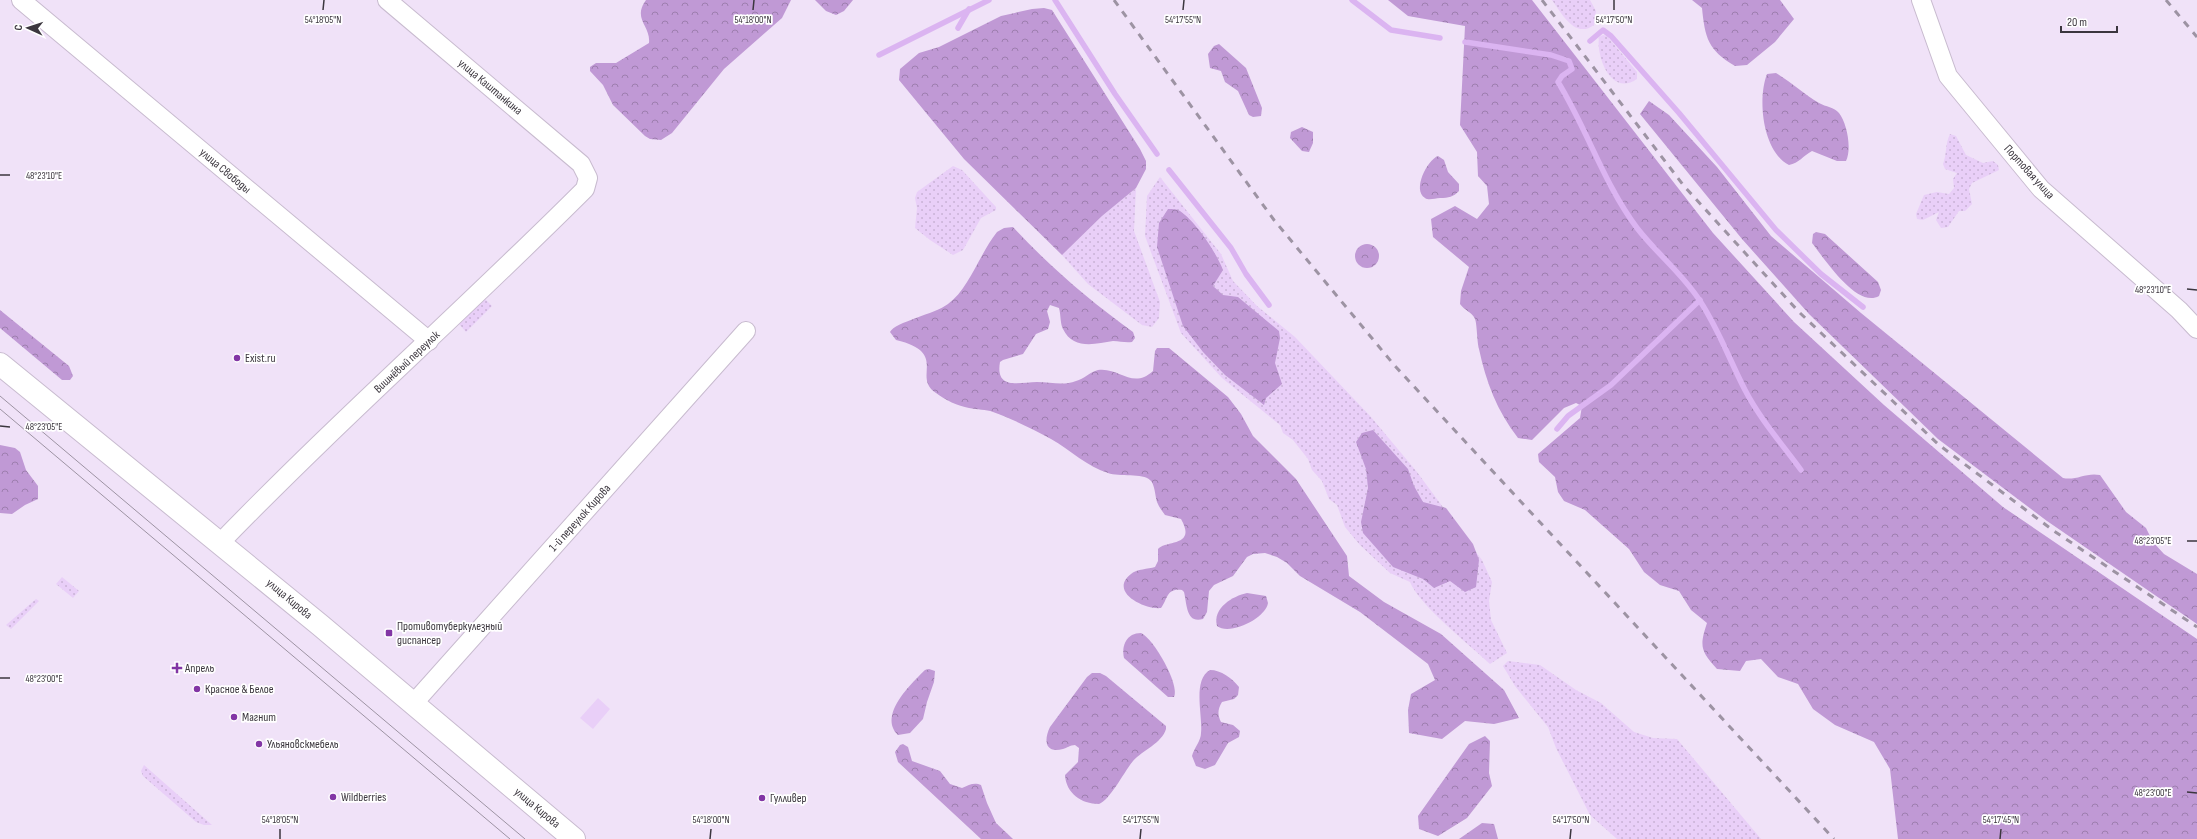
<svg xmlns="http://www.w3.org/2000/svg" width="2197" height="839" viewBox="0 0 2197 839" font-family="'Sofia Sans Condensed',sans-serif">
  <defs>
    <pattern id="grass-dots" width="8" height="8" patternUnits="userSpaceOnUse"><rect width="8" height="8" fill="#e9cff8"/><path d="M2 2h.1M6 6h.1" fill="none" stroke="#c9b2d6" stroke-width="1.8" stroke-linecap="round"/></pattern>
    <pattern id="forest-crowns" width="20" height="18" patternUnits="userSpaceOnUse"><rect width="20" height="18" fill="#c099d5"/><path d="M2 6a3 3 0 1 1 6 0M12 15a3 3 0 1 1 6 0" fill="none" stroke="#9d7eae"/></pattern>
  </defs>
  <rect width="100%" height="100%" fill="#f0e2f8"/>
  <g fill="url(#grass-dots)">
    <path d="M 1552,0 L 1590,0 L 1596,11 L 1594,25 C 1575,39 1562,14 1552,0 Z"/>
    <path d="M 1603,35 L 1607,36 L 1637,72 L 1637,79 C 1611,97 1596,57 1599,37 Z"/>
    <path d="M 1950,134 L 1956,136 L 1966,155 L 1983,163 L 1993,161 L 1998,165 L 1999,170 L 1972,183 L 1969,189 L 1972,204 L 1965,211 L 1959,211 L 1948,227 L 1941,228 L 1936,220 L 1939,212 L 1923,220 L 1917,219 L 1916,214 L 1924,195 L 1937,192 L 1949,194 L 1954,188 L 1953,179 L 1957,173 L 1945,169 L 1943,164 C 1947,154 1945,144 1950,134 Z"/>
    <path d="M 953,166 L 962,170 L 996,207 L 996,210 L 981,218 L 963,250 L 953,255 L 930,240 L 915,228 L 917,208 L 915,198 L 917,192 Z"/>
    <path d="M 1160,177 L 1221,254 L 1233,281 L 1257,306 L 1295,337 L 1371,417 L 1417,472 L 1482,560 L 1492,582 L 1489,601 L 1491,620 L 1507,653 L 1490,664 C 1470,645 1419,605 1410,582 L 1390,573 L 1360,545 L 1345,527 L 1337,505 L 1329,499 L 1322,481 L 1312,470 L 1308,459 L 1293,440 L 1283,433 L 1280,425 L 1222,378 L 1181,333 L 1145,236 L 1147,196 Z"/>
    <path d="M 1136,188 L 1134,231 L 1160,302 L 1159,318 L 1152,327 L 1142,325 L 1088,284 L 1062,255 L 1102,216 Z"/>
    <path d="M 485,299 L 492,306 L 466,332 L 459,324 Z"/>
    <path d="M 62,577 L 79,591 L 73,598 L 56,584 Z"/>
    <path d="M 36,599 L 39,601 L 11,629 L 6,625 Z"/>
    <path d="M 1508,661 L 1540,665 L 1576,690 L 1601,703 L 1634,732 L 1653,738 L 1677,739 L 1761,839 L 1617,839 L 1590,815 L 1556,748 L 1548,727 L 1515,686 L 1503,666 Z"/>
    <path d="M 144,765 L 212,825 L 204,825 L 196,822 L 143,776 L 141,771 Z"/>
  </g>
  <g fill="url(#forest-crowns)">
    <path d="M 646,0 L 791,0 L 782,18 L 724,69 L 672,133 L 661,140 L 650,139 L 645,136 L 613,105 L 603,85 L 590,71 L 590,67 L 596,63 L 616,63 L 649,43 C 651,26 632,19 646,0 Z"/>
    <path d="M 815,0 L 853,0 L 844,11 L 836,15 L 826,11 Z"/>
    <path d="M 1388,0 L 1532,0 L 1713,233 L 1794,322 L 1884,405 L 2003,507 L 2197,639 L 2197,839 L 1898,839 L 1890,769 L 1874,742 L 1835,725 L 1813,709 L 1798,684 L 1778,677 L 1761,659 L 1746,661 L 1740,671 L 1717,669 C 1701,651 1699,647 1707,623 L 1691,610 L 1679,591 L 1660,585 L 1644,572 L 1629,549 L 1585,510 L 1564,501 L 1558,492 L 1555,477 L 1539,462 L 1538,454 L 1580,418 L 1582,406 L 1576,403 L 1564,408 L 1532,440 L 1518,438 C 1497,411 1486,382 1479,349 C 1477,342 1477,323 1475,319 C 1472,312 1464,310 1460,304 L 1461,291 L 1469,267 L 1433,237 L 1431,219 L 1455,206 L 1477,219 L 1489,204 L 1487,186 L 1478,176 L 1477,152 L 1460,125 L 1465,26 L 1408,16 Z"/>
    <path d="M 1692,0 L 1780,0 L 1794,19 L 1775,42 L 1747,65 L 1735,66 C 1708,50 1705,38 1702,8 Z"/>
    <path d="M 1044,8 L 1052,10 L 1140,149 L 1146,161 L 1146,169 L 1136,188 L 1102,216 L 1062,255 L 964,159 L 899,80 L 900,69 L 919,53 L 939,47 L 1001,16 L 1032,9 Z"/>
    <path d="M 1219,44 L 1246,68 L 1262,108 L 1261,116 L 1253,117 L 1249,115 L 1238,91 L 1225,82 L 1221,71 L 1210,68 L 1208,54 L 1214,46 Z"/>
    <path d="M 1776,73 C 1791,82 1804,94 1819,103 C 1826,107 1834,107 1839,113 C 1847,123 1852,149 1846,161 L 1837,161 L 1812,151 C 1803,156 1799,163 1789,165 C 1763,152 1757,100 1767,74 Z"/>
    <path d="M 1649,101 L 1669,115 L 1717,167 L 1771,236 L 1861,313 L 2063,478 C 2076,481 2086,472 2100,475 L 2126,512 L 2146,528 L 2153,542 L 2164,554 L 2197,574 L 2197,624 L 2047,521 L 1938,439 L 1809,314 L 1742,239 L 1640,114 Z"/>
    <path d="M 1302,127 L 1313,132 L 1313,143 L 1309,152 L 1302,151 L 1290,138 L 1291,132 Z"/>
    <path d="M 1438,156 L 1444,160 L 1448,172 L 1459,184 L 1459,191 C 1453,197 1449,198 1440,198 C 1435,198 1429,201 1425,198 C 1412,190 1427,160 1438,156 Z"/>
    <path d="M 1168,209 C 1172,209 1177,209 1180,211 C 1196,222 1216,252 1223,270 L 1213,286 L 1223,295 L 1238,297 L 1279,331 L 1280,338 L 1275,363 L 1282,384 L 1266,398 L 1264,405 L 1225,375 L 1203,352 L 1183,326 L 1157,247 L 1159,223 Z"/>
    <path d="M 1013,227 C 1049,266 1090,301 1133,332 L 1135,338 L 1132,342 C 1125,343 1120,341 1113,341 C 1095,344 1073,350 1063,329 C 1060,323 1061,315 1059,308 L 1050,305 L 1047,311 L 1050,322 L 1048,329 L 1036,334 L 1023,354 L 1003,360 L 1000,362 C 995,391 1020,382 1037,382 C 1051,382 1063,386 1076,381 C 1084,379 1090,372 1098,370 C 1120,367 1132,390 1153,371 L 1155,351 L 1157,348 L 1169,348 L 1228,397 L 1241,414 L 1253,436 L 1296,479 L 1347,556 L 1349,576 L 1384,602 L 1441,634 L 1504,690 L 1519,718 L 1494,724 L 1465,721 L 1442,739 L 1409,733 L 1408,710 L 1411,694 L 1435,680 L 1428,664 L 1360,612 L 1300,576 L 1287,563 L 1277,557 L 1265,553 L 1253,554 L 1247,557 L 1233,576 L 1214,585 L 1209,591 L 1207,612 L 1203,619 C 1186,624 1187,604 1184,592 L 1182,590 C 1166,588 1168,599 1161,608 C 1145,610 1108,592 1131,574 C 1137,569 1148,569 1155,567 L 1158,561 L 1158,549 C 1166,540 1197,547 1181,519 L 1165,515 C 1162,511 1159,507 1157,502 C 1155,496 1155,484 1150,480 C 1143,473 1119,477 1108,473 C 1088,467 1070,450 1051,439 C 1033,429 1012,419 993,412 C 986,409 977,410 969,408 C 958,406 945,400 936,393 C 911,377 950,353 896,340 L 890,332 C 895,322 935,314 948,304 C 969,289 980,253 997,232 L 1004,228 Z"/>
    <path d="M 1816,232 L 1825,234 L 1878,282 L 1881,290 L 1879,296 C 1857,309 1824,258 1812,243 L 1813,234 Z"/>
    <circle cx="1367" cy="256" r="12"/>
    <path d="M 0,310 L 69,366 L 73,376 L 70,380 L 62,380 L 0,328 Z"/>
    <path d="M 1373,430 L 1408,469 L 1414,486 L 1423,502 L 1446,508 L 1473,544 L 1479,560 L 1476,587 L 1465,592 L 1450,581 L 1434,588 L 1423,579 L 1393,567 L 1363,533 L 1361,522 L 1368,488 L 1366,469 L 1356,442 L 1362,433 Z"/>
    <path d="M 0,445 L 15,448 L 20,452 L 26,470 L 38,486 L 38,499 L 25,505 L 12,514 L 0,513 Z"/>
    <path d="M 1247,593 L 1266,596 L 1268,603 C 1266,618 1230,636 1217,626 C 1212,608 1233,596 1247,593 Z"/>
    <path d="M 1141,633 C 1154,639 1180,685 1174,697 L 1168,697 L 1124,658 C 1121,645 1127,633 1141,633 Z"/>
    <path d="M 929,669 L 935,671 L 934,682 L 927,702 L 923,719 L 910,733 L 898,735 C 878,715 911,684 925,670 Z"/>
    <path d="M 1210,670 C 1221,670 1232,678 1239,687 L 1238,695 L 1234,699 L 1222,702 C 1218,709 1217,714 1221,722 L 1233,725 L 1240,731 L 1239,737 L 1228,743 L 1215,765 L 1205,769 L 1196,766 L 1192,756 C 1194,748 1201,741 1201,733 C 1203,716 1192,680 1210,670 Z"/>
    <path d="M 1092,673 L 1100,673 L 1106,676 L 1166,726 L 1166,729 C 1162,743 1143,750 1133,761 C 1124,772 1110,800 1099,804 C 1081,804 1066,793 1065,775 L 1078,762 L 1079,748 L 1075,745 C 1070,745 1067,748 1063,749 C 1044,754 1044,739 1050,727 L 1087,677 Z"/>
    <path d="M 1485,736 L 1490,741 L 1489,773 L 1492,786 L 1467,818 L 1438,836 L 1419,829 L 1418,816 L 1469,744 Z"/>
    <path d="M 903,744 L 908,747 L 912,761 L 940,771 L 950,784 L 962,788 C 969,785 974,782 981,785 L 987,803 L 996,823 L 1013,839 L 981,839 L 898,762 L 895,752 L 900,745 Z"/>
    <path d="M 1482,823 L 1494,824 L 1498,839 L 1459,839 Z"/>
  </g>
  <path fill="#e9cff8" d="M 598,698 L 610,709 L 593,729 L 580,718 Z"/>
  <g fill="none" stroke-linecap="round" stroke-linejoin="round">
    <g stroke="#dbb4f1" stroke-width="5.5">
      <path d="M 1055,0 L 1115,94 L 1157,154"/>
      <path d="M 1352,0 L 1391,30 L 1440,38"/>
      <path d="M 958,28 L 969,9"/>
      <path d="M 1590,41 L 1603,30 L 1611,36 L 1679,113 L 1776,230 L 1821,274 L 1863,307"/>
      <path d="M 1465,42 L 1551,55 L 1569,61 L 1572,69 L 1562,76 L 1558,82 C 1587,129 1604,184 1637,228 C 1657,254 1683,274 1700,301 C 1719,330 1730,361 1745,390 C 1760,419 1782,444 1801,470"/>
      <path d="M 879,55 L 989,0"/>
      <path d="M 1169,170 L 1231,248 L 1246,274 L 1269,305"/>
      <path d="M 1557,429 L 1568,416 L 1611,385 L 1700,300"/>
    </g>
    <defs>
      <g id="minor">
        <path d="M 21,0 L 429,341"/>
        <path d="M 1921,0 L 1948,76 L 2041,189 L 2179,310 L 2197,329"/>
        <path d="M 220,543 C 338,421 465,309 585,189 L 588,178 L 581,164 L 387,0"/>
        <path d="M 413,704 L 746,331"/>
      </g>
      <path id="primary" d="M 0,364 L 320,625 L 574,839"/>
    </defs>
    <use href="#minor" stroke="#c8bbcf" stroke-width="20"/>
    <use href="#primary" stroke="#c8bbcf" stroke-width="24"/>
    <use href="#minor" stroke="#fff" stroke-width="18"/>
    <use href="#primary" stroke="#fff" stroke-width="22"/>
    <g stroke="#9d93a3" stroke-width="1">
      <path d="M 0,396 L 525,839"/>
      <path d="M 0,409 L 510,839"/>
    </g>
    <g stroke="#9d93a3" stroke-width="3" stroke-dasharray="7 7" stroke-linecap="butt">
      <path d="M 1114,0 L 1274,220 L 1395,366 L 1834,839"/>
      <path d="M 1542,0 L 1684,186 L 1799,312 L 1939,445 L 2054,531 L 2197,627"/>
      <path d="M 2166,0 L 2197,37"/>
    </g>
  </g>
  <path fill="none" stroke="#3b363e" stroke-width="1.5" d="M 323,10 L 324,0M 753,10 L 754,0M 1183,10 L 1184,0M 1614,10 L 1614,0M 0,175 L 10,175M 2187,289 L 2197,290M 0,426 L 10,427M 2187,541 L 2197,541M 0,678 L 10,678M 2187,792 L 2197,793M 280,839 L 280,829M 710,839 L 711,829M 1140,839 L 1141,829M 1570,839 L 1571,829M 2000,839 L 2001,829"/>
  <g fill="#8235a5" stroke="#fff" stroke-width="1.5">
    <circle cx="237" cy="358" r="4"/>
    <rect x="385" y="629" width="8" height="8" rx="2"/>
    <path d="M175 662h4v4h4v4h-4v4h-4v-4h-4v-4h4z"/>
    <circle cx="197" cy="689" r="4"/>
    <circle cx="234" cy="717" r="4"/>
    <circle cx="259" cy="744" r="4"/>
    <circle cx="333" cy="797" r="4"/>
    <circle cx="762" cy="798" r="4"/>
  </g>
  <g text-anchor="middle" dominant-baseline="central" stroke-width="3.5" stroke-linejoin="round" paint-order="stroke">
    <g font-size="12" fill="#3b363e" stroke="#fff">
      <text transform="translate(490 87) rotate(40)">улица Каштанкина</text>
      <text transform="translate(225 171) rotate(40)">улица Свободы</text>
      <text transform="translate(2029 172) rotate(48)">Портовая улица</text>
      <text transform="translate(407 362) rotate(-43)">Вишнёвый переулок</text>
      <text transform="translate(580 518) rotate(-48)">1-й переулок Кирова</text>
      <text transform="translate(289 599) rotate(40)">улица Кирова</text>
      <text transform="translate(537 808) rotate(40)">улица Кирова</text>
    </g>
    <g font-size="12" fill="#3b363e" stroke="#fff" text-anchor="start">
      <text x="245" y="358">Exist.ru</text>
      <text x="397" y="626">Противотуберкулезный<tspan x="397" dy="14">диспансер</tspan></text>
      <text x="185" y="668">Апрель</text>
      <text x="205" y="689">Красное &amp; Белое</text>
      <text x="242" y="717">Магнит</text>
      <text x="267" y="744">Ульяновскмебель</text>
      <text x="341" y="797">Wildberries</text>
      <text x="770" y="798">Гулливер</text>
    </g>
  </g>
  <g font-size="10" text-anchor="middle" fill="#3b363e" stroke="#fff" stroke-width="3.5" stroke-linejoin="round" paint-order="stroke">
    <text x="323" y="23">54°18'05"N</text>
    <text x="753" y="23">54°18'00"N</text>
    <text x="1183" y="23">54°17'55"N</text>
    <text x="1614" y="23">54°17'50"N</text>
    <text x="44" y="179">48°23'10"E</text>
    <text x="2153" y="293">48°23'10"E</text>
    <text x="44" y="430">48°23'05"E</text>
    <text x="2153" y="544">48°23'05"E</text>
    <text x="44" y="682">48°23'00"E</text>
    <text x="2153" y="796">48°23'00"E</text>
    <text x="280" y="823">54°18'05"N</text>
    <text x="711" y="823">54°18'00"N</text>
    <text x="1141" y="823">54°17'55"N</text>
    <text x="1571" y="823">54°17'50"N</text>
    <text x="2001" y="823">54°17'45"N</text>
  </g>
  <g transform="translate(28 28) rotate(273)" stroke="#ffffff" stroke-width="3" paint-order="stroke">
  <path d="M0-3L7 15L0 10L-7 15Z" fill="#3b363e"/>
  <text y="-6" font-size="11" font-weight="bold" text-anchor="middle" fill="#3b363e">С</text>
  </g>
  <path d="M2061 26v6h56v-6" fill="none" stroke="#3b363e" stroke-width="2"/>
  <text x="2067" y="26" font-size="12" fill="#3b363e" stroke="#ffffff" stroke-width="3" paint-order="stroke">20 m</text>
</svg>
